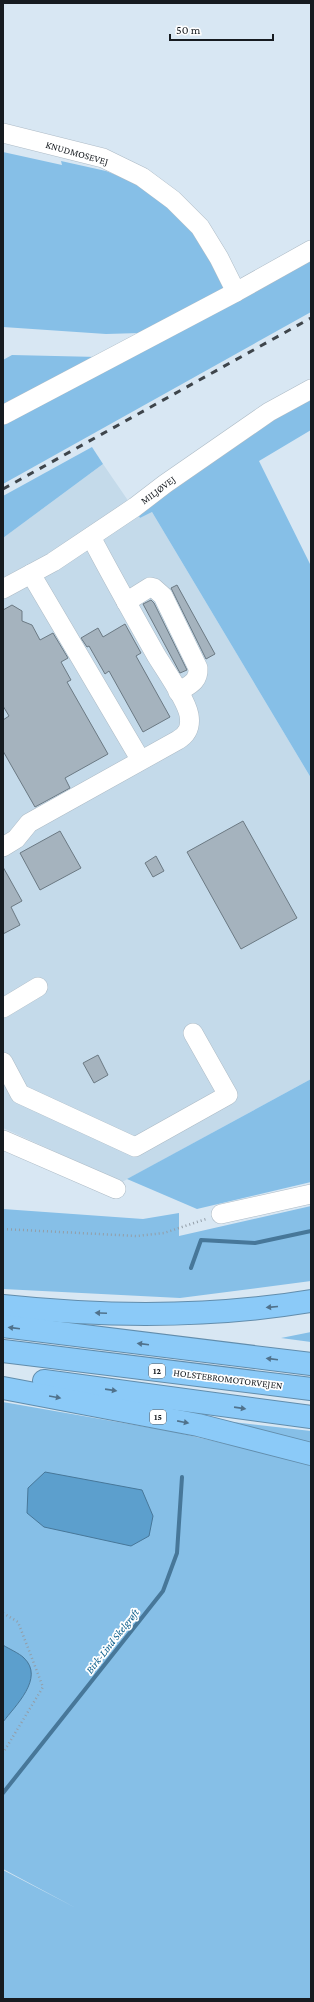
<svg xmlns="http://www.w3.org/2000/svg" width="314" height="2002" viewBox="0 0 314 2002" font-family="'Crimson Pro',serif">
  <rect width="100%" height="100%" fill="#d8e7f3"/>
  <path fill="#c4daea" d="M 103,464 L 140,518 L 152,512 L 311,778 L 311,1079 L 122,1182 L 3,1128 L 3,538 Z"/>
  <g fill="#86bfe7">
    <path d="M 3,152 L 62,165 L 61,161 L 106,171 L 146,187 L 199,235 L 226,289 L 140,333 L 106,334 L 3,327 Z"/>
    <path d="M 311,258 L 311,312 L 3,484 L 3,425 Z"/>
    <path d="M 12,355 L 98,357 L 3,406 L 3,360 Z"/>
    <path d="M 311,397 L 311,430 L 259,461 L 311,566 L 311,778 L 152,512 L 140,518 L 137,513 L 271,419 Z"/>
    <path d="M 92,447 L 103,464 L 3,538 L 3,496 Z"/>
    <path d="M 311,1079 L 311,1182 L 197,1209 L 127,1179 Z"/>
    <path d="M 311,1206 L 311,1281 L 180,1298 L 3,1289 L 3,1209 L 143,1219 L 179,1213 L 179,1236 Z"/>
    <path d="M 311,1332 L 311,1342 L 281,1338 Z"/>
    <path d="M 3,1402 L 175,1432 L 311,1464 L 311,1999 L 3,1999 L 3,1870 L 76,1908 L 3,1869 Z"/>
    <path d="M 233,1422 L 311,1431 L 311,1443 Z"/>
  </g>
  <g fill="#5c9fcd" stroke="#477799">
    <path d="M 45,1472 L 142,1490 L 153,1516 L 149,1536 L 131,1546 L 44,1527 L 27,1513 L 28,1488 Z"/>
    <path d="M 3,1645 C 9,1649 19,1653 24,1658 C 45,1678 15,1706 3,1722 Z"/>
  </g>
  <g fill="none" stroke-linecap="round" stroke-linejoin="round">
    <g stroke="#477799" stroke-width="4">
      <path d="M 191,1268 L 201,1240 L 255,1243 L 311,1231"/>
      <path d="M 3,1793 L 163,1591 L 177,1553 L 182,1477"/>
    </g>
  </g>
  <g fill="#a5b3be" stroke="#6b7983">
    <path d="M 177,585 L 215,654 L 206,659 L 171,588 Z"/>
    <path d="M 151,600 L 154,603 L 187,670 L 180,673 L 143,604 Z"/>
    <path d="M 12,605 L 22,611 L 22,621 L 32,625 L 40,640 L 53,633 L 68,658 L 61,662 L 71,680 L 67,682 L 108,754 L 65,778 L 70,788 L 35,807 L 3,751 L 3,720 L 9,716 L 3,706 L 3,610 Z"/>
    <path d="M 125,624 L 141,653 L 136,656 L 170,717 L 143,732 L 109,671 L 105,674 L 89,646 L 87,647 L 81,638 L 98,628 L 103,637 Z"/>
    <path d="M 243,821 L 297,918 L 241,949 L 187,852 Z"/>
    <path d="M 60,831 L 81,868 L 40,890 L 20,853 Z"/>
    <path d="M 156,856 L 164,871 L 153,877 L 145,863 Z"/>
    <path d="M 3,867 L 22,901 L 11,907 L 20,925 L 3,934 Z"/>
    <path d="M 98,1055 L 108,1075 L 94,1083 L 83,1063 Z"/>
  </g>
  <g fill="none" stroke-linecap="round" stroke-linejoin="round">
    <defs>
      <g id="minor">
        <path d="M 3,133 L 103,158 L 142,177 L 173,200 L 200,227 L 219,258 L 236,292"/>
        <path d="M 3,415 L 236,292 L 311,250"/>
        <path d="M 31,574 L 140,759"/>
        <path d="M 3,589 L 53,562 L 135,507 L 165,484 L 269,412 L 311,389"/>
        <path d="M 126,602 L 150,587 L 154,588 L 163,596 L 198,668 C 199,682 189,685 178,692"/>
        <path d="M 3,847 L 16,839 L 29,823 L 178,740 C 188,734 191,727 189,715 C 186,699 165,670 156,655 C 134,616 112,577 91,537"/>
        <path d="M 3,1008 L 38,987"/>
        <path d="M 3,1062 L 20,1094 L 135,1147 L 228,1095 L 193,1033"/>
        <path d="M 3,1140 L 116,1189"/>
        <path d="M 221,1214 L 311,1194"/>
      </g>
      <g id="highway">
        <path d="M 3,1306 C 106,1317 209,1318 311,1301"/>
        <path d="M 3,1326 L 311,1364"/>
        <path d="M 3,1351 L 311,1389"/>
        <path d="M 44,1381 L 311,1417"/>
        <path d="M 3,1388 L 198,1425 L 311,1454"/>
      </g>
    </defs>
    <use href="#minor" stroke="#adbbc6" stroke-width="20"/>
    <use href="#highway" stroke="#628dac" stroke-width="24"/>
    <g stroke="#939ea8" stroke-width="2.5" stroke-dasharray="1 3" stroke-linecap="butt">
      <path d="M 3,1229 L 137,1236 L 164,1233 L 206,1219"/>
      <path d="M 3,1613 L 18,1622 L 43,1687 L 3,1753"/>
    </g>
    <use href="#minor" stroke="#fff" stroke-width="19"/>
    <use href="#highway" stroke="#8bcaf8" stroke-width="22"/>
    <path stroke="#3e454b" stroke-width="3" stroke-dasharray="7 7" stroke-linecap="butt" d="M 3,489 L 311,318"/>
  </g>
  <defs><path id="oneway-solid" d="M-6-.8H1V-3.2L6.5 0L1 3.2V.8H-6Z"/></defs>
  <g fill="#50728c">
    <use href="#oneway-solid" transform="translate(272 1307) rotate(175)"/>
    <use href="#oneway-solid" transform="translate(101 1313) rotate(-178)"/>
    <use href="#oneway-solid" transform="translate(14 1328) rotate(-173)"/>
    <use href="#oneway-solid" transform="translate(143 1344) rotate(-173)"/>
    <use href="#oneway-solid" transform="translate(272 1359) rotate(-173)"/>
    <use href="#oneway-solid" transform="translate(111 1390) rotate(8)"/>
    <use href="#oneway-solid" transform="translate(55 1397) rotate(10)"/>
    <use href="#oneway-solid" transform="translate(240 1408) rotate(8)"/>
    <use href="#oneway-solid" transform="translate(183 1422) rotate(11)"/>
  </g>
  <g text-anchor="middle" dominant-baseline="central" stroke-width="3.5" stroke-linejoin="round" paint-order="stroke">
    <g fill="#fff" stroke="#5c5f63" stroke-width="1">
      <rect x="149" y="1364" width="16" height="14" rx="3"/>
      <rect x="150" y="1410" width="16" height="14" rx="3"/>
    </g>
    <g font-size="9" font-weight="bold" fill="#161b20">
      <text x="157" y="1371">12</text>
      <text x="158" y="1417">15</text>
    </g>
    <g font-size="10" fill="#161b20" stroke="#fff">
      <text transform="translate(77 153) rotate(16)">KNUDMOSEVEJ</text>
      <text transform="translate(158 490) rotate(-37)">MILJØVEJ</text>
      <text transform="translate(228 1379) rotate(7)">HOLSTEBROMOTORVEJEN</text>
    </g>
    <g font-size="11" font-style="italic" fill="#0b5d8a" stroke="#fff">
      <text transform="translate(112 1641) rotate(-52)">Birk-Lind Skelgrøft</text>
    </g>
  </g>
  <rect width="314" height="2002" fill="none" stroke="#161b20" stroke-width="8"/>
  <path d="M170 34v6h103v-6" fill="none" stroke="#161b20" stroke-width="2"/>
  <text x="176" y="34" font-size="12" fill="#161b20" stroke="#ffffff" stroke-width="3" paint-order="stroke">50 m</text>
</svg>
